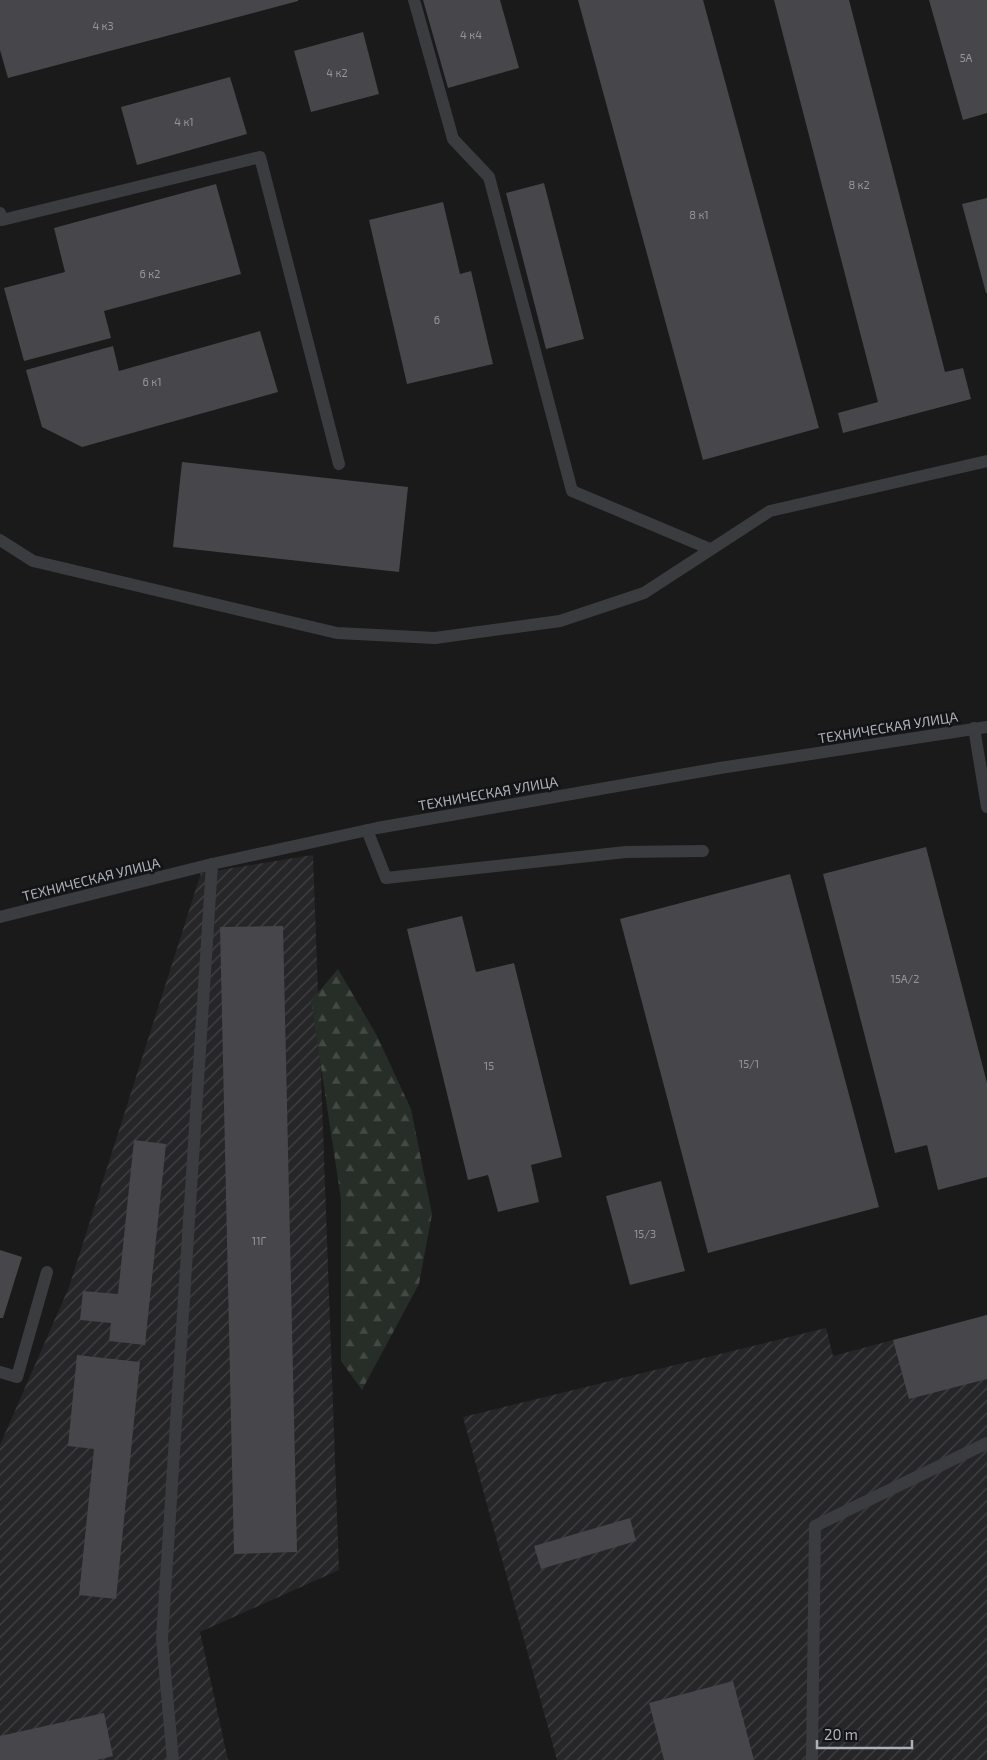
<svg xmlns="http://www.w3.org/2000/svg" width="987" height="1760" viewBox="0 0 987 1760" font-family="'Exo 2',sans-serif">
  <defs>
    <pattern id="industrial-furrows" width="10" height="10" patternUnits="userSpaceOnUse" patternTransform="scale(1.25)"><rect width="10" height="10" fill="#262628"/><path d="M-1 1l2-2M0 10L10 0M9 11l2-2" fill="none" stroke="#434345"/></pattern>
    <pattern id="forest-firs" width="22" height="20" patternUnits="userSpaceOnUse" patternTransform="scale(1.25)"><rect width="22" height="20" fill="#262e27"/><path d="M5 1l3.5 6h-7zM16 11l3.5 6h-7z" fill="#434a44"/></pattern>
  </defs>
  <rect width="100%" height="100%" fill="#1a1a1b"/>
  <g fill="url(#industrial-furrows)">
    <path d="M 313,855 L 339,1570 L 200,1632 L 228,1760 L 0,1760 L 0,1445 L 69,1287 L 201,873 Z"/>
    <path d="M 987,1315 L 987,1760 L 557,1760 L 463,1417 L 826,1328 L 833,1356 Z"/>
  </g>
  <path fill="url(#forest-firs)" d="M 338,969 L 377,1036 L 411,1109 L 432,1214 L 419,1284 L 362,1390 L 341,1361 L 341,1199 L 311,1001 Z"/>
  <g fill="#47474b">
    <path d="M 0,0 L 298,0 L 298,1 L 8,78 L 0,50 Z"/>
    <path d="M 423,0 L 500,0 L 519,68 L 448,88 Z"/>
    <path d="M 578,0 L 703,0 L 819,428 L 703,460 Z"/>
    <path d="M 774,0 L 849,0 L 945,372 L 963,368 L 971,399 L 843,433 L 838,413 L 878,402 Z"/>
    <path d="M 929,0 L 987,0 L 987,113 L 963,120 Z"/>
    <path d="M 363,32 L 379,94 L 311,112 L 294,51 Z"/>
    <path d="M 230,77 L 247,134 L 137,165 L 121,107 Z"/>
    <path d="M 544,183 L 584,339 L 546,349 L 506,193 Z"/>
    <path d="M 216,184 L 241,274 L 104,311 L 111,338 L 24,361 L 4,288 L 65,272 L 54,228 Z"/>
    <path d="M 987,198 L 987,293 L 986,293 L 962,204 Z"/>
    <path d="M 443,202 L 460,274 L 471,271 L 493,364 L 407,384 L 369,220 Z"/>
    <path d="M 260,331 L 278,392 L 82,447 L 42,427 L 26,370 L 113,346 L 119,371 Z"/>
    <path d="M 182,462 L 408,487 L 399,572 L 173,547 Z"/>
    <path d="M 926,847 L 987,1083 L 987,1177 L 938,1190 L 927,1145 L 895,1153 L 823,874 Z"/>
    <path d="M 790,874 L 879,1207 L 708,1253 L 620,919 Z"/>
    <path d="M 462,916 L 476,972 L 514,963 L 562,1157 L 531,1165 L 539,1202 L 498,1212 L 488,1175 L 468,1180 L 407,929 Z"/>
    <path d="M 283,926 L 297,1552 L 234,1554 L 220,927 Z"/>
    <path d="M 134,1140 L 166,1144 L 145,1345 L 109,1341 L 111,1323 L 80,1320 L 83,1291 L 118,1294 Z"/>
    <path d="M 661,1181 L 685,1271 L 630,1285 L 606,1196 Z"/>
    <path d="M 0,1250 L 22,1257 L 3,1318 L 0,1318 Z"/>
    <path d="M 987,1315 L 987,1379 L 909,1399 L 893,1340 Z"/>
    <path d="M 77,1355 L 140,1362 L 116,1599 L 79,1595 L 94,1449 L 68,1446 Z"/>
    <path d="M 630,1518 L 636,1541 L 541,1569 L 534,1546 Z"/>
    <path d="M 733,1681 L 754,1760 L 664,1760 L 649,1703 Z"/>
    <path d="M 104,1713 L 113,1756 L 97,1760 L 0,1760 L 0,1736 Z"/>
  </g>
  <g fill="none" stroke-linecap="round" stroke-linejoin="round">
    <g stroke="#3b3c40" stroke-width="12">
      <path d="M 414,0 L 453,139 L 489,177 L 572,491 L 710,549"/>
      <path d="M 0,213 L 2,220 L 260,157 L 339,464"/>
      <path d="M 0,540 L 33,561 L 337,633 L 435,638 L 560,621 L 644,593 L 770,511 L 987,461"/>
      <path d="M 974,728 L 987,807"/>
      <path d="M 367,830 L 386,878 L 626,852 L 703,851"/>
      <path d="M 0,917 L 212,864 L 377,828 L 720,768 L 987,727"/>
      <path d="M 0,1372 L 17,1377 L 47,1272"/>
      <path d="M 173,1760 L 162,1639 L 212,864"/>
      <path d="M 812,1760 L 815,1526 L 987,1443"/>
    </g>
  </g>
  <g text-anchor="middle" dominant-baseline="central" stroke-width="5" stroke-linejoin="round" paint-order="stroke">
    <g font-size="11" fill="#94969e">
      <text x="103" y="25">4 к3</text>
      <text x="471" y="34">4 к4</text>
      <text x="966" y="57">5А</text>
      <text x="337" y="72">4 к2</text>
      <text x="184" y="121">4 к1</text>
      <text x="859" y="184">8 к2</text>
      <text x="699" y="214">8 к1</text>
      <text x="150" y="273">6 к2</text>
      <text x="437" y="319">6</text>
      <text x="152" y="381">6 к1</text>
      <text x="905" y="978">15А/2</text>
      <text x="749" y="1063">15/1</text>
      <text x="489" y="1065">15</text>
      <text x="645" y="1233">15/3</text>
      <text x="259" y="1240">11Г</text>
    </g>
    <g font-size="14" fill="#adb1ba" stroke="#141416">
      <text transform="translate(888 727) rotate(-9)">ТЕХНИЧЕСКАЯ УЛИЦА</text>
      <text transform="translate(488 793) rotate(-10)">ТЕХНИЧЕСКАЯ УЛИЦА</text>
      <text transform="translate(91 879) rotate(-14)">ТЕХНИЧЕСКАЯ УЛИЦА</text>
    </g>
  </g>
  <path d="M817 1740v8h95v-8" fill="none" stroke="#adb1ba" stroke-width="2.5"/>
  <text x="824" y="1740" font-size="15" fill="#adb1ba" stroke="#141416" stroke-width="4" paint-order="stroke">20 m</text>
</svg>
